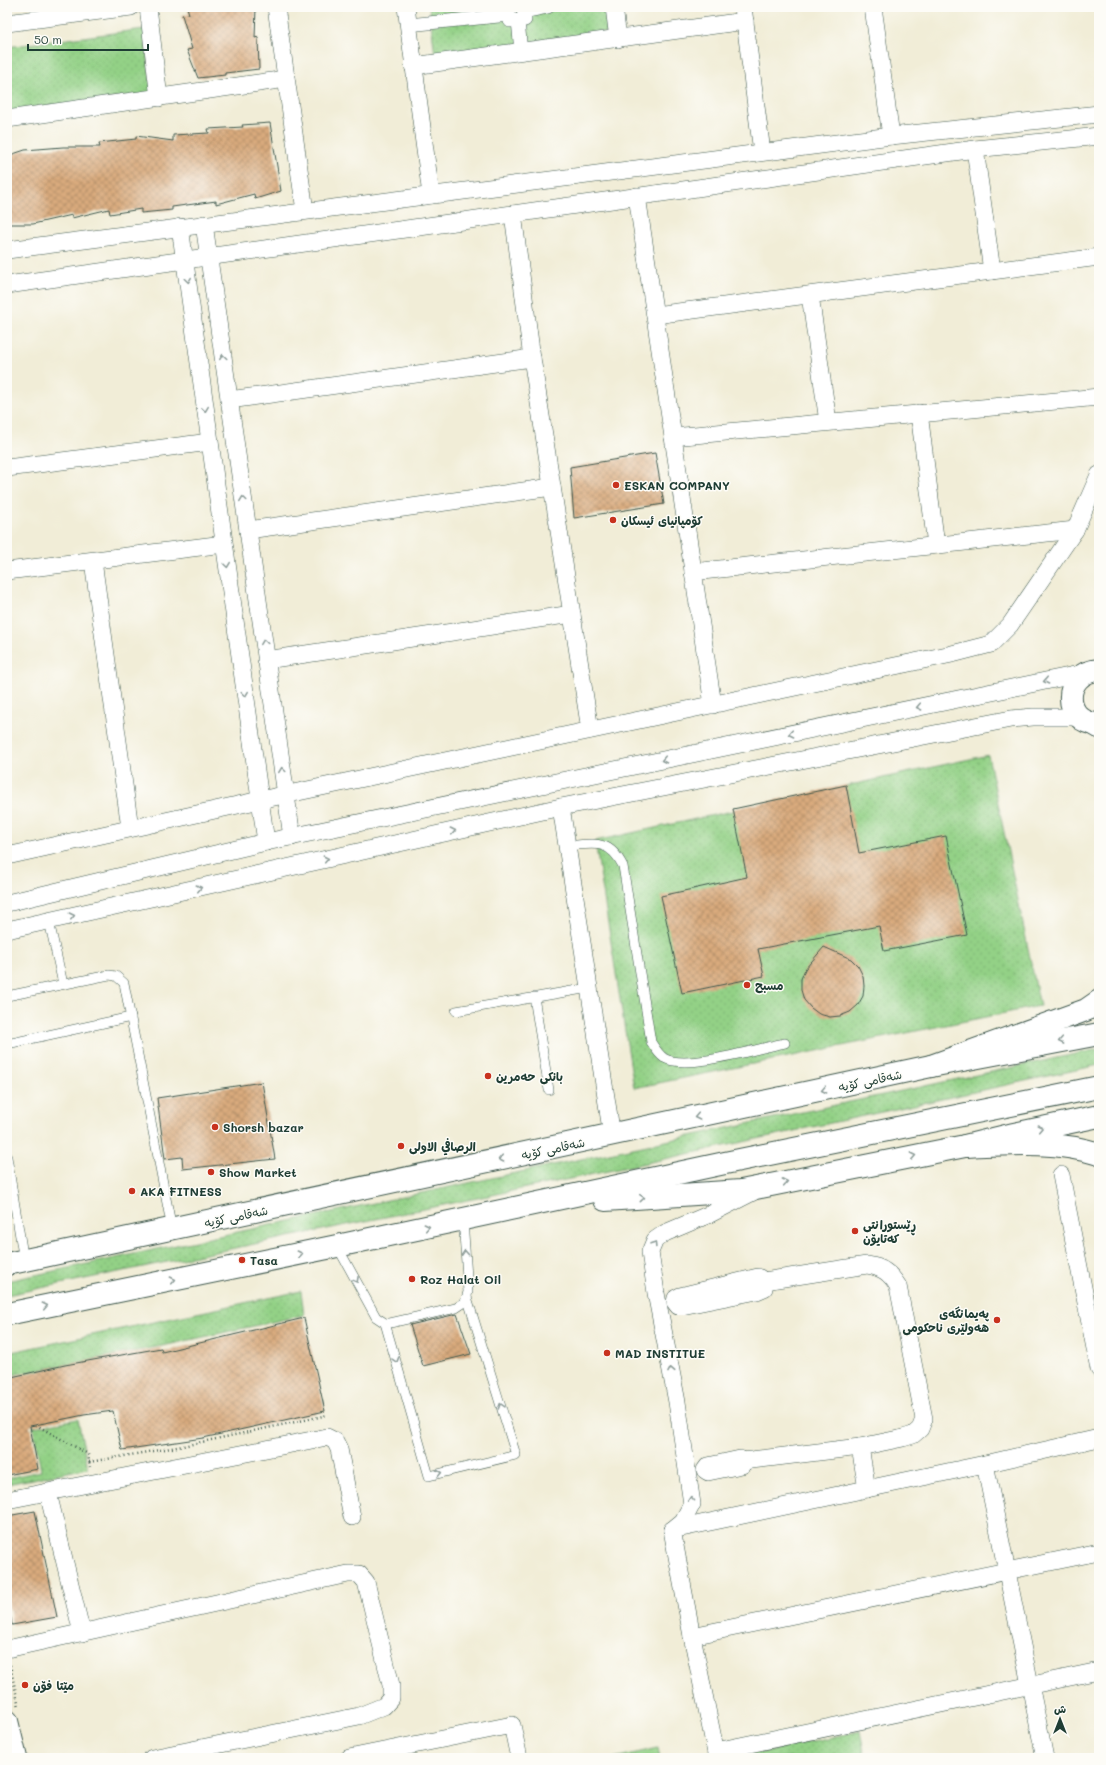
<svg xmlns="http://www.w3.org/2000/svg" width="1106" height="1765" viewBox="0 0 1106 1765" font-family="Mali,'Playpen Sans Arabic',sans-serif">
  <defs>
    <pattern id="grass-dots" width="8" height="8" patternUnits="userSpaceOnUse"><rect width="8" height="8" fill="#93d186"/><path d="M2 2h.1M6 6h.1" fill="none" stroke="#7eb474" stroke-width="1.8" stroke-linecap="round"/></pattern>
    <pattern id="building-cross-hatch" width="8" height="8" patternUnits="userSpaceOnUse"><rect width="8" height="8" fill="#d9aa7d"/><path d="M0 0l8 8M0 8l8-8" fill="none" stroke="#af8c67"/></pattern>
  </defs>
  <rect width="100%" height="100%" fill="#fdfcf7"/>
  <filter id="ink" filterUnits="userSpaceOnUse"><feTurbulence type="fractalNoise" baseFrequency=".025" numOctaves="2"/><feDisplacementMap in="SourceGraphic" scale="8" xChannelSelector="R" yChannelSelector="G"/><feConvolveMatrix kernelMatrix="1 2 1 2 8 2 1 2 1" color-interpolation-filters="sRGB"/></filter>
  <filter id="wash" filterUnits="userSpaceOnUse"><feTurbulence type="fractalNoise" baseFrequency=".012" numOctaves="4" result="noise"/><feDisplacementMap in="SourceGraphic" scale="16" xChannelSelector="R" yChannelSelector="G"/><feGaussianBlur stdDeviation="0.9" result="paint"/><feColorMatrix in="noise" values="0 0 0 0 0 0 0 0 0 0 0 0 0 0 0 0 0 1.4 0 .05"/><feComposite in="paint" operator="in"/></filter>
  <g filter="url(#wash)">
    <rect width="100%" height="100%" fill="#f1edd7"/>
    <g fill="url(#grass-dots)" stroke="#59875d">
      <path d="M 429,7 L 604,7 L 608,32 L 435,55 Z"/>
      <path d="M 144,29 L 152,93 L 7,113 L 7,47 Z"/>
      <path d="M 988,755 L 1040,1006 L 634,1088 L 595,841 Z"/>
      <path d="M 1099,1049 L 1099,1065 L 623,1168 L 7,1295 L 7,1281 Z"/>
      <path d="M 301,1291 L 304,1315 L 167,1345 L 7,1376 L 7,1353 Z"/>
      <path d="M 78,1419 L 88,1468 L 7,1484 L 7,1478 L 41,1471 L 33,1427 Z"/>
      <path d="M 860,1731 L 865,1758 L 745,1758 L 744,1756 Z"/>
    </g>
    <path fill="#93d186" stroke="#59875d" d="M 658,1748 L 660,1758 L 614,1758 Z"/>
    <g id="blocks">
      <g fill="url(#building-cross-hatch)">
        <path d="M 187,7 L 256,7 L 255,38 L 258,37 L 259,69 L 225,73 L 225,75 L 198,78 L 187,50 L 192,49 L 182,15 L 189,14 Z"/>
        <path d="M 270,123 L 281,191 L 255,199 L 254,194 L 216,204 L 216,201 L 172,207 L 172,210 L 141,213 L 141,209 L 110,214 L 109,209 L 72,218 L 72,215 L 33,224 L 8,224 L 7,156 L 25,150 L 63,147 L 100,147 L 99,143 L 136,139 L 136,136 L 173,141 L 173,135 L 209,133 L 208,129 L 243,127 L 242,125 Z"/>
        <path d="M 655,453 L 664,504 L 574,518 L 570,467 Z"/>
        <path d="M 846,785 L 859,853 L 946,836 L 967,935 L 884,951 L 879,926 L 758,949 L 764,976 L 682,993 L 661,896 L 747,877 L 733,809 Z"/>
        <path d="M 824,947 L 851,959 L 858,966 L 863,976 L 864,986 L 863,996 L 858,1005 L 850,1012 L 840,1016 L 830,1017 L 819,1014 L 811,1008 L 804,1000 L 801,990 L 801,979 L 805,969 Z"/>
        <path d="M 262,1082 L 275,1159 L 183,1169 L 182,1157 L 165,1159 L 157,1098 Z"/>
        <path d="M 457,1314 L 471,1354 L 423,1366 L 410,1325 Z"/>
        <path d="M 304,1318 L 325,1411 L 203,1438 L 122,1450 L 113,1411 L 84,1415 L 30,1426 L 38,1469 L 7,1475 L 7,1378 L 65,1365 L 161,1348 L 162,1352 Z"/>
        <path d="M 35,1511 L 57,1617 L 12,1625 L 7,1597 L 7,1516 Z"/>
      </g>
    </g>
  </g>
  <g filter="url(#ink)">
    <use href="#blocks" fill-opacity="0" stroke="#3e574c" stroke-width="1"/>
    <g fill="none" stroke-linecap="round" stroke-linejoin="round">
      <defs>
        <g id="service">
          <path d="M 567,846 C 594,844 609,838 623,866 L 651,1042 C 655,1048 658,1054 664,1058 C 686,1071 759,1048 785,1043"/>
          <path d="M 49,921 L 63,984"/>
          <path d="M 7,996 L 109,975 L 116,976 L 124,983 L 172,1229"/>
          <path d="M 534,997 L 549,1090"/>
          <path d="M 456,1011 L 589,988"/>
          <path d="M 7,1044 L 131,1017"/>
          <path d="M 7,1157 L 24,1261"/>
          <path d="M 337,1246 L 376,1317 L 385,1323 L 390,1323 L 456,1308 L 465,1302 L 468,1292 L 463,1219"/>
          <path d="M 385,1323 L 429,1476 L 516,1455 L 467,1297"/>
        </g>
        <g id="pedestrian">
          <path d="M 509,11 L 510,21 L 525,20 L 523,7"/>
          <path d="M 524,12 L 548,7"/>
          <path d="M 518,20 L 521,52"/>
          <path d="M 408,25 L 509,15"/>
        </g>
        <g id="minor">
          <path d="M 148,7 L 159,98"/>
          <path d="M 276,7 L 305,211"/>
          <path d="M 406,7 L 431,195"/>
          <path d="M 614,7 L 618,39"/>
          <path d="M 743,7 L 762,152"/>
          <path d="M 873,7 L 891,136"/>
          <path d="M 7,23 L 131,7"/>
          <path d="M 413,66 L 745,21"/>
          <path d="M 7,119 L 286,79"/>
          <path d="M 975,149 L 992,271"/>
          <path d="M 637,196 L 713,705"/>
          <path d="M 513,214 L 532,358 L 590,730"/>
          <path d="M 204,224 L 292,837"/>
          <path d="M 180,227 L 266,842"/>
          <path d="M 7,250 L 891,136 L 1099,114"/>
          <path d="M 7,285 L 975,149 L 1099,136"/>
          <path d="M 810,295 L 828,422"/>
          <path d="M 655,315 L 1099,257"/>
          <path d="M 229,400 L 532,358"/>
          <path d="M 919,413 L 936,545"/>
          <path d="M 673,437 L 1099,397"/>
          <path d="M 7,468 L 210,442"/>
          <path d="M 248,530 L 552,487"/>
          <path d="M 93,561 L 130,828"/>
          <path d="M 7,571 L 224,544"/>
          <path d="M 693,572 L 1075,530"/>
          <path d="M 266,660 L 572,614"/>
          <path d="M 561,807 L 612,1136"/>
          <path d="M 7,856 L 260,800 L 952,654 L 991,644 L 1010,625 L 1075,530 L 1099,475"/>
          <path d="M 7,903 L 266,842 L 1084,673"/>
          <path d="M 7,930 L 561,807 L 1011,719 L 1033,717 L 1079,717"/>
          <path d="M 1061,1175 L 1099,1369"/>
          <path d="M 758,1277 L 764,1281 L 764,1288 L 757,1291 L 682,1306 L 678,1306 L 675,1302 L 676,1298 L 680,1296 Z"/>
          <path d="M 860,1447 L 867,1489"/>
          <path d="M 740,1459 L 743,1461 L 742,1465 L 708,1472 L 705,1470 L 708,1466 Z"/>
          <path d="M 743,1461 L 860,1447 L 903,1438 L 913,1435 L 920,1429 L 924,1419 L 898,1286 C 890,1273 882,1267 867,1265 L 764,1281"/>
          <path d="M 985,1464 L 1045,1758"/>
          <path d="M 48,1493 L 82,1633"/>
          <path d="M 7,1500 L 327,1437 L 335,1441 L 339,1449 L 352,1517"/>
          <path d="M 672,1530 L 985,1464 L 1099,1438"/>
          <path d="M 672,1530 L 683,1521 L 692,1504 L 677,1402 L 656,1293 L 650,1252 L 655,1240 L 665,1233 L 710,1214 L 753,1192"/>
          <path d="M 672,1530 L 692,1636 L 717,1758"/>
          <path d="M 692,1636 L 1099,1552"/>
          <path d="M 7,1649 L 348,1574 L 359,1574 L 366,1582 L 391,1685 L 391,1698 L 384,1706 L 359,1716 L 152,1758"/>
          <path d="M 716,1751 L 1099,1671"/>
          <path d="M 349,1758 L 512,1725 L 519,1758"/>
        </g>
        <g id="tertiary">
          <path d="M 1099,670 C 1061,672 1062,724 1099,724"/>
          <path d="M 7,1721 L 16,1758"/>
        </g>
        <g id="trunk">
          <path d="M 605,1200 L 741,1191 L 965,1146 L 1014,1134 L 1099,1116"/>
          <path d="M 7,1264 L 931,1066 L 1099,1034"/>
          <path d="M 7,1314 L 337,1246 L 725,1163 L 1099,1087"/>
        </g>
        <g id="motorway">
          <path d="M 1094,724 L 1099,727"/>
          <path d="M 931,1066 L 1086,1010 L 1099,1001"/>
          <path d="M 965,1146 C 1010,1144 1055,1140 1099,1154"/>
        </g>
      </defs>
      <use href="#service" stroke="#3e574c" stroke-width="10"/>
      <use href="#pedestrian" stroke="#3e574c" stroke-width="14"/>
      <use href="#minor" stroke="#3e574c" stroke-width="18"/>
      <use href="#tertiary" stroke="#3e574c" stroke-width="24"/>
      <use href="#trunk" stroke="#3e574c" stroke-width="24"/>
      <use href="#motorway" stroke="#3e574c" stroke-width="24"/>
      <g stroke="#3e574c" stroke-width="2.5" stroke-dasharray="1 3" stroke-linecap="butt">
        <path d="M 36,1425 L 88,1454 L 90,1467"/>
        <path d="M 89,1462 L 183,1446 L 328,1415"/>
        <path d="M 10,1665 L 19,1707"/>
      </g>
      <use href="#service" stroke="#fff" stroke-width="9"/>
      <use href="#pedestrian" stroke="#fff" stroke-width="13"/>
      <use href="#minor" stroke="#fff" stroke-width="17"/>
      <use href="#tertiary" stroke="#fff" stroke-width="22"/>
      <use href="#trunk" stroke="#fff" stroke-width="22"/>
      <use href="#motorway" stroke="#fff" stroke-width="22"/>
    </g>
    <defs><path id="oneway-chevron" d="M-2-3.5L2.5 0L-2 3.5" fill="none" stroke-width="1.6" stroke-linecap="round" stroke-linejoin="round"/></defs>
    <g stroke="#8f9e9a">
      <use href="#oneway-chevron" transform="translate(188 280) rotate(82)"/>
      <use href="#oneway-chevron" transform="translate(223 357) rotate(-98)"/>
      <use href="#oneway-chevron" transform="translate(205 409) rotate(82)"/>
      <use href="#oneway-chevron" transform="translate(243 499) rotate(-98)"/>
      <use href="#oneway-chevron" transform="translate(227 565) rotate(82)"/>
      <use href="#oneway-chevron" transform="translate(264 642) rotate(-98)"/>
      <use href="#oneway-chevron" transform="translate(1046 681) rotate(168)"/>
      <use href="#oneway-chevron" transform="translate(245 694) rotate(82)"/>
      <use href="#oneway-chevron" transform="translate(919 707) rotate(168)"/>
      <use href="#oneway-chevron" transform="translate(791 734) rotate(168)"/>
      <use href="#oneway-chevron" transform="translate(664 760) rotate(168)"/>
      <use href="#oneway-chevron" transform="translate(282 770) rotate(-98)"/>
      <use href="#oneway-chevron" transform="translate(453 831) rotate(-12)"/>
      <use href="#oneway-chevron" transform="translate(326 859) rotate(-12)"/>
      <use href="#oneway-chevron" transform="translate(199 888) rotate(-13)"/>
      <use href="#oneway-chevron" transform="translate(72 916) rotate(-13)"/>
      <use href="#oneway-chevron" transform="translate(1061 1041) rotate(169)"/>
      <use href="#oneway-chevron" transform="translate(824 1090) rotate(168)"/>
      <use href="#oneway-chevron" transform="translate(697 1117) rotate(168)"/>
      <use href="#oneway-chevron" transform="translate(1040 1128) rotate(-12)"/>
      <use href="#oneway-chevron" transform="translate(913 1156) rotate(-11)"/>
      <use href="#oneway-chevron" transform="translate(501 1159) rotate(168)"/>
      <use href="#oneway-chevron" transform="translate(785 1182) rotate(-11)"/>
      <use href="#oneway-chevron" transform="translate(642 1198) rotate(-5)"/>
      <use href="#oneway-chevron" transform="translate(427 1227) rotate(-12)"/>
      <use href="#oneway-chevron" transform="translate(654 1244) rotate(-58)"/>
      <use href="#oneway-chevron" transform="translate(465 1253) rotate(-94)"/>
      <use href="#oneway-chevron" transform="translate(300 1254) rotate(-12)"/>
      <use href="#oneway-chevron" transform="translate(173 1280) rotate(-12)"/>
      <use href="#oneway-chevron" transform="translate(356 1280) rotate(61)"/>
      <use href="#oneway-chevron" transform="translate(45 1306) rotate(-12)"/>
      <use href="#oneway-chevron" transform="translate(396 1360) rotate(74)"/>
      <use href="#oneway-chevron" transform="translate(671 1370) rotate(-101)"/>
      <use href="#oneway-chevron" transform="translate(501 1406) rotate(-107)"/>
      <use href="#oneway-chevron" transform="translate(439 1473) rotate(-14)"/>
      <use href="#oneway-chevron" transform="translate(691 1499) rotate(-94)"/>
    </g>
  </g>
  <g fill="#c8321e" stroke="#fdfcf7" stroke-width="1.5">
    <circle cx="616" cy="485" r="4"/>
    <circle cx="613" cy="520" r="4"/>
    <circle cx="747" cy="985" r="4"/>
    <circle cx="488" cy="1076" r="4"/>
    <circle cx="215" cy="1127" r="4"/>
    <circle cx="401" cy="1146" r="4"/>
    <circle cx="211" cy="1172" r="4"/>
    <circle cx="132" cy="1191" r="4"/>
    <circle cx="855" cy="1231" r="4"/>
    <circle cx="242" cy="1260" r="4"/>
    <circle cx="412" cy="1279" r="4"/>
    <circle cx="997" cy="1320" r="4"/>
    <circle cx="607" cy="1353" r="4"/>
    <circle cx="25" cy="1685" r="4"/>
  </g>
  <g text-anchor="middle" dominant-baseline="central" stroke-width="3" stroke-linejoin="round" paint-order="stroke">
    <g font-size="12" font-weight="bold" fill="#1f3d34" stroke="#fdfcf7" text-anchor="start">
      <text x="624" y="485">ESKAN COMPANY</text>
      <text x="621" y="520">کۆمپانیای ئیسکان</text>
      <text x="755" y="985">مسبح</text>
      <text x="496" y="1076">بانكی حه‌مرین</text>
      <text x="223" y="1127">Shorsh bazar</text>
      <text x="409" y="1146">الرصافي الاولى</text>
      <text x="219" y="1172">Show Market</text>
      <text x="140" y="1191">AKA FITNESS</text>
      <text x="863" y="1224">ڕێستورانتی<tspan x="863" dy="14">کەتایۆن</tspan></text>
      <text x="250" y="1260">Tasa</text>
      <text x="420" y="1279">Roz Halat Oil</text>
      <text x="989" y="1313" text-anchor="end">پەیمانگەی<tspan x="989" dy="14">هەولێری ناحکومی</tspan></text>
      <text x="615" y="1353">MAD INSTITUE</text>
      <text x="33" y="1685">مێتا فۆن</text>
    </g>
    <g font-size="12" fill="#1f3d34" stroke="#fdfcf7">
      <text transform="translate(870 1080) rotate(-12)">شەقامی کۆیە</text>
      <text transform="translate(553 1148) rotate(-12)">شەقامی کۆیە</text>
      <text transform="translate(236 1216) rotate(-12)">شەقامی کۆیە</text>
    </g>
  </g>
  <rect width="1106" height="1765" fill="none" stroke="#fdfcf7" stroke-width="24"/>
  <g transform="translate(1060 1719)" stroke="#fdfcf7" stroke-width="3" paint-order="stroke">
  <path d="M0-3L7 15L0 10L-7 15Z" fill="#1f3d34"/>
  <text y="-6" font-size="11" font-weight="bold" text-anchor="middle" fill="#1f3d34">ش</text>
  </g>
  <path d="M28 44v6h120v-6" fill="none" stroke="#1f3d34" stroke-width="2"/>
  <text x="34" y="44" font-size="12" fill="#1f3d34" stroke="#fdfcf7" stroke-width="3" paint-order="stroke">50 m</text>
</svg>
